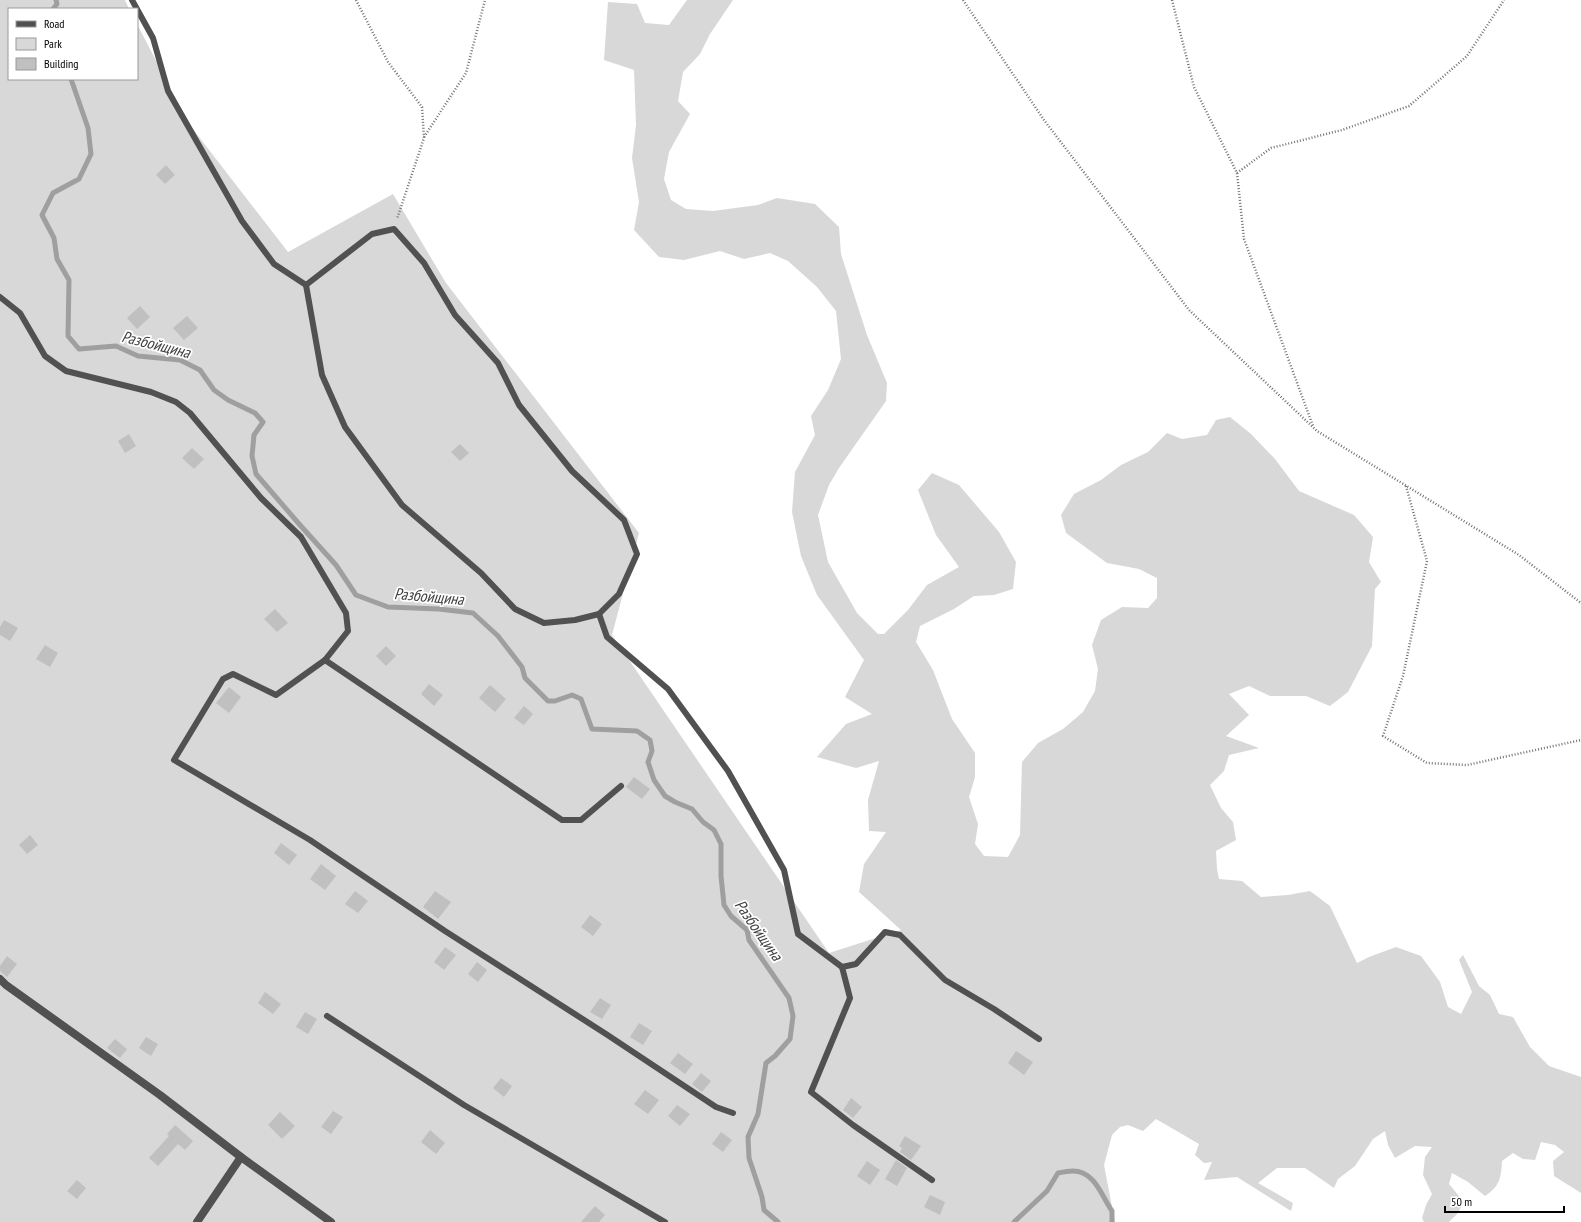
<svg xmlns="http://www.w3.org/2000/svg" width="1581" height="1222" viewBox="0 0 1581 1222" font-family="'PT Sans Narrow',sans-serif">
  <rect width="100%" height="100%" fill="#fff"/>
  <path fill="#d8d8d8" d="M 0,0 L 125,0 L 129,9 L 9,9 L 9,79 L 137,79 L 137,24 L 189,124 L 288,252 L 393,194 L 446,283 L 639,533 L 612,635 L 829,953 L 901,930 L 859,892 L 864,864 L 886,832 L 869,831 L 868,800 L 879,761 L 856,768 L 817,757 L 846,724 L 872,714 L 845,697 L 864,660 L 817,595 L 801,556 L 792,512 L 795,472 L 815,435 L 811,416 L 828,390 L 841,359 L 836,311 L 817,287 L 788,261 L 770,253 L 744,259 L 720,251 L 684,260 L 659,257 L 634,230 L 639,202 L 632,158 L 636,125 L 634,70 L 604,60 L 608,2 L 637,4 L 645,23 L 669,25 L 687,0 L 733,0 L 710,34 L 700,54 L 683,72 L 678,101 L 690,114 L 669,152 L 664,179 L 671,200 L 686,209 L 713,211 L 758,205 L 777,198 L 815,204 L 839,227 L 841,254 L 867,335 L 887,383 L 886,401 L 839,468 L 829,485 L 818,515 L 828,562 L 857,613 L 878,634 L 884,634 L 908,610 L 927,585 L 959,567 L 936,535 L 918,490 L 932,473 L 959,485 L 999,532 L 1016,562 L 1013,589 L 994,595 L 974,596 L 954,609 L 920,626 L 916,642 L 933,670 L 952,719 L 975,753 L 975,777 L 969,797 L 978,824 L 975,844 L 984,856 L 1008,857 L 1020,835 L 1022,762 L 1038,743 L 1063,729 L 1083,712 L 1095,691 L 1098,669 L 1092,645 L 1101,620 L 1122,607 L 1148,608 L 1157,598 L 1157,578 L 1139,569 L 1107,563 L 1066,533 L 1061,515 L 1074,494 L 1101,480 L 1121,465 L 1148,452 L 1167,433 L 1182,439 L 1207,435 L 1216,420 L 1230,417 L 1251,434 L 1275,459 L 1299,491 L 1354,515 L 1373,537 L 1369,562 L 1381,582 L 1375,589 L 1372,646 L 1348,692 L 1330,706 L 1306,696 L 1270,696 L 1249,686 L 1229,694 L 1249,715 L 1226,736 L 1259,748 L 1229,755 L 1224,771 L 1210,785 L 1221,808 L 1233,822 L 1236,840 L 1216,851 L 1217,869 L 1219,879 L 1242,881 L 1261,897 L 1288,895 L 1310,891 L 1330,906 L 1357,963 L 1369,957 L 1396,947 L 1421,956 L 1440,982 L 1448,1007 L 1461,1014 L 1472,992 L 1459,960 L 1463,955 L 1479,986 L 1490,995 L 1499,1014 L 1513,1017 L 1530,1047 L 1549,1066 L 1581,1077 L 1581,1193 L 1554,1176 L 1553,1161 L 1564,1152 L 1555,1145 L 1541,1142 L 1535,1160 L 1523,1159 L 1513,1153 L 1502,1161 C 1501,1178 1500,1186 1485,1196 L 1468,1182 L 1452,1173 L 1449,1184 L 1464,1202 L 1457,1214 L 1449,1222 L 1424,1222 L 1422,1218 L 1426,1205 L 1432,1194 L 1423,1175 L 1425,1157 L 1432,1147 L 1415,1146 L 1395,1158 L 1388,1145 L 1385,1131 L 1373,1139 L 1355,1166 L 1338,1179 L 1334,1188 L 1305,1168 L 1277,1168 L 1258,1183 L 1293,1203 L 1291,1211 L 1237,1177 L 1204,1180 L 1212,1162 L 1204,1163 L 1195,1155 L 1199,1144 L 1156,1119 L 1143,1131 L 1128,1125 L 1120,1127 L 1112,1135 L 1104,1165 L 1115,1222 L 0,1222 Z"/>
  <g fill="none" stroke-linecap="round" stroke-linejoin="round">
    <g stroke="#9f9f9f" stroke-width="5">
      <path d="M 53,9 L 57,4 L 56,0"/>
      <path d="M 71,79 L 88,128 L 91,154 L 79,179 L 53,193 L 42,215 L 54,238 L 57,259 L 69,280 L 68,336 L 79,349 L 116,346 L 138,356 L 180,360 L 200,370 L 214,390 L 228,400 L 255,413 L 263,422 L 254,435 L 252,456 L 256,474 L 300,525 L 336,565 L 356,595 L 388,607 L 439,609 L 473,613 L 498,636 L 522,667 L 525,678 L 548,701 L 555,701 L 572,695 L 581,699 L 592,729 L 637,731 L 650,740 L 652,751 L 648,762 L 654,780 L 665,796 L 675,802 L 692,809 L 703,822 L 714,830 L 721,844 L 721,876 L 724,905 L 731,916 L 747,930 L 749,940 L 789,998 L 793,1016 L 790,1039 L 775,1056 L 766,1063 L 758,1114 L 748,1137 L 749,1158 L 762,1197 L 764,1210 L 778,1222"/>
      <path d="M 1014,1222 L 1047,1191 L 1058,1173 C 1063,1172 1068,1171 1073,1171 C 1095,1171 1102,1197 1112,1211 L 1112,1222"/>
    </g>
  </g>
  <g fill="#c0c0c0">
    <path d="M 166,165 L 175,175 L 165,184 L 156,175 Z"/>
    <path d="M 140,306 L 150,317 L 137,329 L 127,318 Z"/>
    <path d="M 187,316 L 198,328 L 184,340 L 173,328 Z"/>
    <path d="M 129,434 L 136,446 L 125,453 L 118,441 Z"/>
    <path d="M 460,444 L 469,453 L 460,461 L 451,452 Z"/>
    <path d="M 192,448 L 204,459 L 194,469 L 182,458 Z"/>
    <path d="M 275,609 L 288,623 L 277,632 L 264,619 Z"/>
    <path d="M 4,620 L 18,628 L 10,641 L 0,635 L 0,627 Z"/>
    <path d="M 45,645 L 58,653 L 50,667 L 36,659 Z"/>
    <path d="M 386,646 L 396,656 L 386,666 L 376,656 Z"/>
    <path d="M 429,684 L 443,695 L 434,706 L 421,694 Z"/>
    <path d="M 490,685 L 506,699 L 495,712 L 479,698 Z"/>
    <path d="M 229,687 L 241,697 L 229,713 L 216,703 Z"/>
    <path d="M 524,706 L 533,714 L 524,725 L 514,718 Z"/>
    <path d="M 634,777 L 650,789 L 642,799 L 626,787 Z"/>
    <path d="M 30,835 L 38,845 L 27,854 L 19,845 Z"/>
    <path d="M 281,843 L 297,855 L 289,865 L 274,853 Z"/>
    <path d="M 321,864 L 336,876 L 325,890 L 310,879 Z"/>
    <path d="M 355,891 L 368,901 L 358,913 L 345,904 Z"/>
    <path d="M 435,891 L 451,902 L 438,919 L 423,907 Z"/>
    <path d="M 590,915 L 602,924 L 593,936 L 581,927 Z"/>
    <path d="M 445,947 L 456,955 L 444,970 L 434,962 Z"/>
    <path d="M 7,956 L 17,964 L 7,977 L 0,971 L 0,966 Z"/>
    <path d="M 477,962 L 487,970 L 478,982 L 468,974 Z"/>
    <path d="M 265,992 L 281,1004 L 273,1014 L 258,1003 Z"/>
    <path d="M 600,998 L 611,1005 L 602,1019 L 590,1012 Z"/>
    <path d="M 305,1012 L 317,1019 L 308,1034 L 296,1027 Z"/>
    <path d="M 639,1023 L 652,1031 L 643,1045 L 630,1037 Z"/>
    <path d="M 146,1037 L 158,1044 L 151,1056 L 139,1048 Z"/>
    <path d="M 115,1039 L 127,1049 L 120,1058 L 107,1048 Z"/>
    <path d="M 1016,1051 L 1033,1062 L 1024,1075 L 1008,1063 Z"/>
    <path d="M 678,1053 L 693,1064 L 685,1074 L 670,1063 Z"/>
    <path d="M 701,1073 L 711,1081 L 702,1092 L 692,1084 Z"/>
    <path d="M 501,1078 L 512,1086 L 504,1097 L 493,1088 Z"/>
    <path d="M 645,1090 L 659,1100 L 648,1114 L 634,1104 Z"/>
    <path d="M 851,1098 L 862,1107 L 853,1118 L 843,1110 Z"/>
    <path d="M 677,1105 L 690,1114 L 680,1126 L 668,1116 Z"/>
    <path d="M 333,1111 L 343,1117 L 331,1134 L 321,1127 Z"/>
    <path d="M 280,1112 L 295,1126 L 282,1139 L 268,1125 Z"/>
    <path d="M 175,1125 L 193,1141 L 185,1150 L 178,1144 L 158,1166 L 149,1158 L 169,1136 L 167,1134 Z"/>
    <path d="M 430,1130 L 445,1143 L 436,1154 L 421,1142 Z"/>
    <path d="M 721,1132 L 732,1140 L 723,1152 L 712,1144 Z"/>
    <path d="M 905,1136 L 921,1146 L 911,1160 L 900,1152 L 902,1148 L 899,1146 Z"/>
    <path d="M 896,1160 L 907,1168 L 897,1186 L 885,1179 Z"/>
    <path d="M 867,1161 L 880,1170 L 870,1185 L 857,1176 Z"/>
    <path d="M 77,1180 L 86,1188 L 77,1199 L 67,1191 Z"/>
    <path d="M 930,1195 L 945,1202 L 940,1215 L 924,1207 Z"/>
    <path d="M 595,1206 L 605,1215 L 599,1222 L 581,1222 Z"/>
  </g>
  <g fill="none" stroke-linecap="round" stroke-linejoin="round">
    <g stroke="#737373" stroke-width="2.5" stroke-dasharray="1 2" stroke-linecap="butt">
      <path d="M 356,0 L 388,62 L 422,107 L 424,138 L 397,219"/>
      <path d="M 963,0 L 1044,120 L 1189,310 L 1317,431 L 1519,555 L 1581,603"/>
      <path d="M 1172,0 L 1194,87 L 1237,173 L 1244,239 L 1313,426"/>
      <path d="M 424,137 L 466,73 L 485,0"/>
      <path d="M 1237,173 L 1271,148 L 1342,130 L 1409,106 L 1467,56 L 1504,0"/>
      <path d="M 1406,486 L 1427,561 L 1403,676 L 1383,736 L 1427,763 L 1467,765 L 1581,740"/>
    </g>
    <g stroke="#515151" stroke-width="6">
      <path d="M 132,0 L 153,38 L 168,91 L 242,221 L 274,264 L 306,285"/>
      <path d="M 394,229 L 424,263 L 455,315 L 498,363 L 519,405 L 572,471 L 624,520 L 637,554 L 619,594 L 599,614 L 575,620 L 544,623 L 515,609 L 481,573 L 402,505 L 345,427 L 322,375 L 306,285 L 372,234 Z"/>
      <path d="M 0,297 L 20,313 L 45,356 L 66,371 L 151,392 L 176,402 L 190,413 L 261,498 L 301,537 L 346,613 L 348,631 L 325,660 L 276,695 L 233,674 L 223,679 L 174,760 L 310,840 L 445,931 L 606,1034 L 716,1107 L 733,1113"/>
      <path d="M 599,614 L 607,637 L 668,689 L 728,771 L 784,870 L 798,934 L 842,967 L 850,998 L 811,1092 L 853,1125 L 932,1180"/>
      <path d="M 325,660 L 562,820 L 581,820 L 621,786"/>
      <path d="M 842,967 L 856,964 L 885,932 L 900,935 L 945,980 L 994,1009 L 1039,1039"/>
      <path d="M 327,1016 L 464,1105 L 665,1222"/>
    </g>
    <g stroke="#515151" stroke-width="8">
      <path d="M 0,979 L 6,985 L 160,1095 L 241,1157"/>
      <path d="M 197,1222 L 241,1157 L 331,1222"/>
    </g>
  </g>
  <g text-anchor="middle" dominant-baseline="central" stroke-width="3.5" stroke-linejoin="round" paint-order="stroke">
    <g font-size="16" font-style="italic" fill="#404040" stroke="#fff">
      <text transform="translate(156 344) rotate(14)">Разбойщина</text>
      <text transform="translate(429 596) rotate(5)">Разбойщина</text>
      <text transform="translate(759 930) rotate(55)">Разбойщина</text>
    </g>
  </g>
  <rect x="8" y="8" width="130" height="72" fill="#ffffff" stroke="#999999"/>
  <rect x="16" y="21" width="20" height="6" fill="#515151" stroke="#999999"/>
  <text x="44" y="28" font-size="12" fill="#000000">Road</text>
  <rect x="16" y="38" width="20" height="12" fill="#d8d8d8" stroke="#999999"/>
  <text x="44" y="48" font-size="12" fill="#000000">Park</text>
  <rect x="16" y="58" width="20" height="12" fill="#c0c0c0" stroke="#999999"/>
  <text x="44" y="68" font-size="12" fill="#000000">Building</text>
  <path d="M1445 1206v6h119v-6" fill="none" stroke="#000000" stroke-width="2"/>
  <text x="1451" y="1206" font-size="12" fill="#000000" stroke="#ffffff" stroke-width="3" paint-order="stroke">50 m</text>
</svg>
